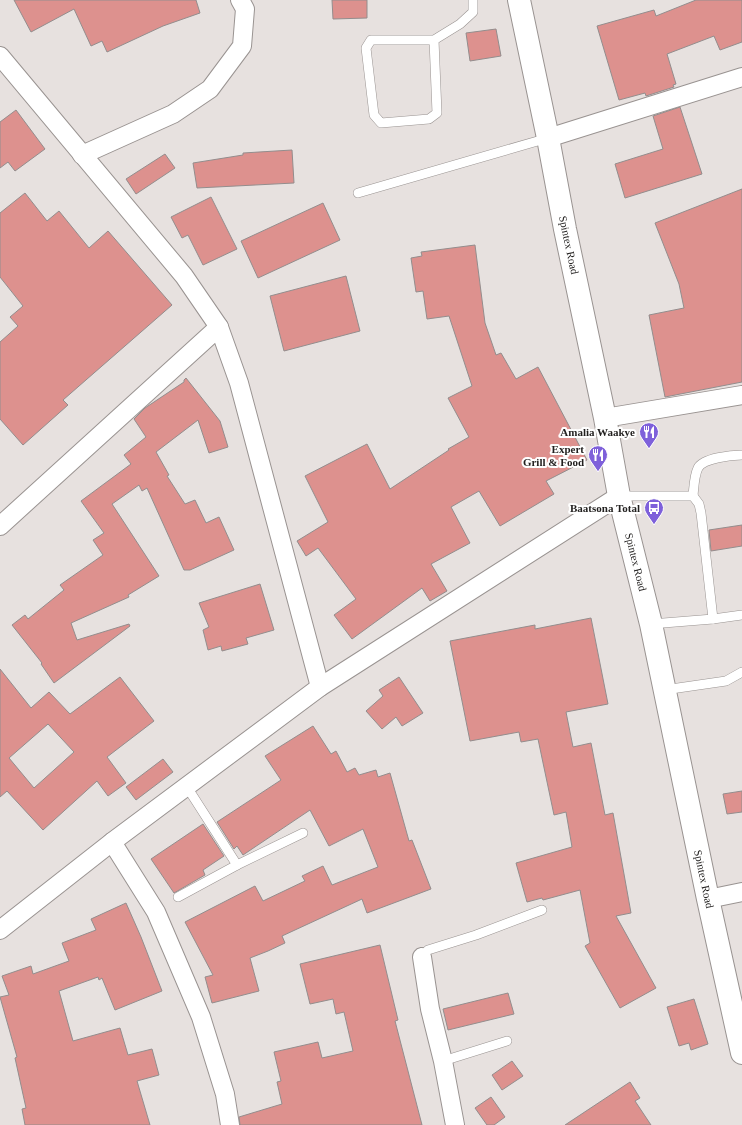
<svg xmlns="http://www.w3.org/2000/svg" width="742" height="1125" viewBox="0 0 742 1125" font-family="'Times New Roman',serif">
  <rect width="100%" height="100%" fill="#e7e1df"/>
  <g fill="#dd918e" stroke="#938d8d" fill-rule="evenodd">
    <path d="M 14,0 L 196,0 L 200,13 L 163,26 L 107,52 L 102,41 L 91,46 L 74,9 L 31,32 Z"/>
    <path d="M 332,0 L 367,0 L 367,18 L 333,19 Z"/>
    <path d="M 696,0 L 742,0 L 742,42 L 720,50 L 714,36 L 667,54 L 676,84 L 673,85 L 674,87 L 646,96 L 645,93 L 619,100 L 597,26 L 654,10 L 656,16 Z"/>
    <path d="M 496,29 L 501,56 L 470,61 L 466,33 Z"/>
    <path d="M 680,107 L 702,174 L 625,198 L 615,164 L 663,149 L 653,116 Z"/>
    <path d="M 16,110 L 45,149 L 15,171 L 8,162 L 0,168 L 0,122 Z"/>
    <path d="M 292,150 L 294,183 L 197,188 L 193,163 L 243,155 L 243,153 Z"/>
    <path d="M 165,154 L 175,168 L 136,194 L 126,179 Z"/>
    <path d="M 742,189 L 742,382 L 665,397 L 649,315 L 684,308 L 679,284 L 655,223 Z"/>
    <path d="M 25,193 L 47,221 L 59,211 L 89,248 L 108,231 L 172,305 L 63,400 L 68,405 L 23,445 L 0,419 L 0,342 L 18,326 L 10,317 L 23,306 L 0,277 L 0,213 Z"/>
    <path d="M 211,197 L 237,249 L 203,265 L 188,235 L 182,238 L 171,217 Z"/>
    <path d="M 323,203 L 340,240 L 258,278 L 241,241 Z"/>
    <path d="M 475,245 L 485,323 L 496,355 L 501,353 L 516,379 L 538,367 L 587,460 L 546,481 L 554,494 L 500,526 L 479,491 L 451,507 L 470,543 L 431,564 L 447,591 L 430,601 L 422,588 L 352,639 L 334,615 L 356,599 L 318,548 L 306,556 L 297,541 L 328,522 L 305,476 L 367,444 L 390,489 L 449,450 L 448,449 L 469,437 L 448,398 L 472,386 L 449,316 L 427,319 L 423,291 L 416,292 L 411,258 L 422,256 L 421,252 Z"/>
    <path d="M 346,276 L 360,331 L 284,351 L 270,296 Z"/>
    <path d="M 186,378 L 220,421 L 228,447 L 209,453 L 198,420 L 156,452 L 169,475 L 167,476 L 185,504 L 195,500 L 206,523 L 219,517 L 234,550 L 190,570 L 184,570 L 147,488 L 142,491 L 139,485 L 112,504 L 159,576 L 128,595 L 129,597 L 71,623 L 77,640 L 129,624 L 130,626 L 54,683 L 41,664 L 42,663 L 12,625 L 25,615 L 28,619 L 64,590 L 60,585 L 103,555 L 93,540 L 104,533 L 81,501 L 131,464 L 124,455 L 146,437 L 134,419 L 145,408 L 184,382 L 184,380 Z"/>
    <path d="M 742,525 L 742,546 L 711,551 L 709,530 Z"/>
    <path d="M 260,584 L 274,630 L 246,638 L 248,644 L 222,651 L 221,646 L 208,650 L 203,630 L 209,627 L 199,603 Z"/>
    <path d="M 591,618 L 608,704 L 566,712 L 573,747 L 591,743 L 605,815 L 613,813 L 631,913 L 616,916 L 656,988 L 620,1008 L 585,946 L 590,943 L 580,890 L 543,900 L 542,898 L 527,902 L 516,863 L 572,847 L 566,812 L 554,815 L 538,739 L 521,742 L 519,732 L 470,741 L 450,641 L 535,625 L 535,629 Z"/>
    <path d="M 0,669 L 31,708 L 49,692 L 70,714 L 120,677 L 154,721 L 107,757 L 126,783 L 108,796 L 97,781 L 43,830 L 7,791 L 0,797 ZM 48,724 L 74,752 L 34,788 L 9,758 Z"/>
    <path d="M 399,677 L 423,713 L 402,726 L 396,717 L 382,729 L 366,711 L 383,696 L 379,690 Z"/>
    <path d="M 313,726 L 331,754 L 336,751 L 347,772 L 355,768 L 359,775 L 376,770 L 378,777 L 390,773 L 409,841 L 412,840 L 431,889 L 367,913 L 362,899 L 282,936 L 285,943 L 268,951 L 250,958 L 259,991 L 212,1003 L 205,977 L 213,975 L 185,922 L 255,886 L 263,901 L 305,881 L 302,876 L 323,866 L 332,885 L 378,867 L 363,829 L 329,846 L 310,810 L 243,855 L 237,846 L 234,849 L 217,822 L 281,780 L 265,756 Z"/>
    <path d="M 163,759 L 173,772 L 136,800 L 126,787 Z"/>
    <path d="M 742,791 L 742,812 L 727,814 L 723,794 Z"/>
    <path d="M 203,824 L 224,856 L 203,870 L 205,875 L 174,893 L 151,859 Z"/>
    <path d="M 126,903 L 141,937 L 162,991 L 115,1010 L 102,978 L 99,980 L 98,977 L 59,991 L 73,1041 L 120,1028 L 128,1055 L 152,1049 L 159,1075 L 137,1081 L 150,1125 L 25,1125 L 22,1109 L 26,1108 L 15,1058 L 17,1057 L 0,997 L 9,995 L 2,976 L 31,966 L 33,974 L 69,961 L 62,943 L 96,930 L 91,919 Z"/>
    <path d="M 380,945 L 398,1020 L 395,1021 L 422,1125 L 240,1125 L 239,1117 L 282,1104 L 277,1082 L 281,1081 L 274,1052 L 318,1042 L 322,1058 L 353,1051 L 344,1012 L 336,1014 L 333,999 L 310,1004 L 300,964 Z"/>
    <path d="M 508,993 L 514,1014 L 448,1030 L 443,1009 Z"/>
    <path d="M 694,999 L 708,1044 L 691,1050 L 689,1043 L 679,1046 L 667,1007 Z"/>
    <path d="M 512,1061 L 523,1076 L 502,1090 L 492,1075 Z"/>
    <path d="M 630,1082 L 640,1098 L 635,1101 L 651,1125 L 565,1125 Z"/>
    <path d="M 491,1097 L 505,1117 L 494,1125 L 487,1125 L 475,1108 Z"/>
  </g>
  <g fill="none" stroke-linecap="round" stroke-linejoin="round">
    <defs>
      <g id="lane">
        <path d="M 434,40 L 437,113 L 429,119 L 381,123 L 374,115 L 366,48 L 371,40 L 434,40 L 460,24 L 473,12 L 473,0"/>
        <path d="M 358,193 L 548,138"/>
        <path d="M 619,496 L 693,496 L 699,504 L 701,513 L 713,619"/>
        <path d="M 693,496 C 694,487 694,476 698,468 C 703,458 732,455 742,455"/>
        <path d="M 651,624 L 713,619 L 742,615"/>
        <path d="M 664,690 L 726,681 L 742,672"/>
        <path d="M 187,787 L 237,865"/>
        <path d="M 178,897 L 237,865 L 303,833"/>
        <path d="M 422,957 L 428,950 L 476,935 L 542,910"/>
        <path d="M 443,1061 L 507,1041"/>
      </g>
      <g id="street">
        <path d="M 0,56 L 184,276 L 219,327 L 239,383 L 320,687"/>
        <path d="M 548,138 L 742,77"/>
        <path d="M 82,155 L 173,114 L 210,89 L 242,46 L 245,9 L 240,0"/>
        <path d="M 605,418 L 742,395"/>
        <path d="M 0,526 L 219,327"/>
        <path d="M 112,842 L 156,912 L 201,1017 L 225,1094 L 230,1125"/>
        <path d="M 708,899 L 742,892"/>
        <path d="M 0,930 L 112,842 L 320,687 L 619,496"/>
        <path d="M 422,957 L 430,1009 L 443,1061 L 455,1125"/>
      </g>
      <path id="secondary" d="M 519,0 L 548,138 L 565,229 L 605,418 L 619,496 L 651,624 L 708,899 L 742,1053"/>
    </defs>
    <use href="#lane" stroke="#999391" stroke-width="10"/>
    <use href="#street" stroke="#999391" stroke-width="20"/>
    <use href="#secondary" stroke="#999391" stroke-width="24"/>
    <use href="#lane" stroke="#fff" stroke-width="9"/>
    <use href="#street" stroke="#fff" stroke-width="18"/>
    <use href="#secondary" stroke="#fff" stroke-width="22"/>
  </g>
  <defs>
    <symbol id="restaurant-pin" viewBox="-11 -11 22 30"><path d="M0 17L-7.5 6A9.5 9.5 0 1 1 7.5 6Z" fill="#7e60da" stroke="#fff"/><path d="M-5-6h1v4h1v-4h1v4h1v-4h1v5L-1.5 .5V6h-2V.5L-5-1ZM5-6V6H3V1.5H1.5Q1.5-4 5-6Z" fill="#fff"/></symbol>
    <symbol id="bus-pin" viewBox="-11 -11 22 30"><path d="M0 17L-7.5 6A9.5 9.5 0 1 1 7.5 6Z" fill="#7e60da" stroke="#fff"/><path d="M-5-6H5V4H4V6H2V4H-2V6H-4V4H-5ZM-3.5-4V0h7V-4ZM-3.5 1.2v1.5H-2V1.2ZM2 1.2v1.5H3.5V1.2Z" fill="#fff"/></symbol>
  </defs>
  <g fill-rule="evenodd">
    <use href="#restaurant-pin" x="638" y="421" width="22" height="30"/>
    <use href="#restaurant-pin" x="587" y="444" width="22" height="30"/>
    <use href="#bus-pin" x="643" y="497" width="22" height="30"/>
  </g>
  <g text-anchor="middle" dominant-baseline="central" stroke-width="4" stroke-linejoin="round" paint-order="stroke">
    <g font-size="11" fill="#211f1e" stroke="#fff">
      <text transform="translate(569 245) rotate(78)">Spintex Road</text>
      <text transform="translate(636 562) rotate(76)">Spintex Road</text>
      <text transform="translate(704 879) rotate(78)">Spintex Road</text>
    </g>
    <g font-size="11" font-weight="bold" fill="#211f1e" stroke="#fff" text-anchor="end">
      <text x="635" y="432">Amalia Waakye</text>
      <text x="584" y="449">Expert<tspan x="584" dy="13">Grill &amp; Food</tspan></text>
      <text x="640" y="508">Baatsona Total</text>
    </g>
  </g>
</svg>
